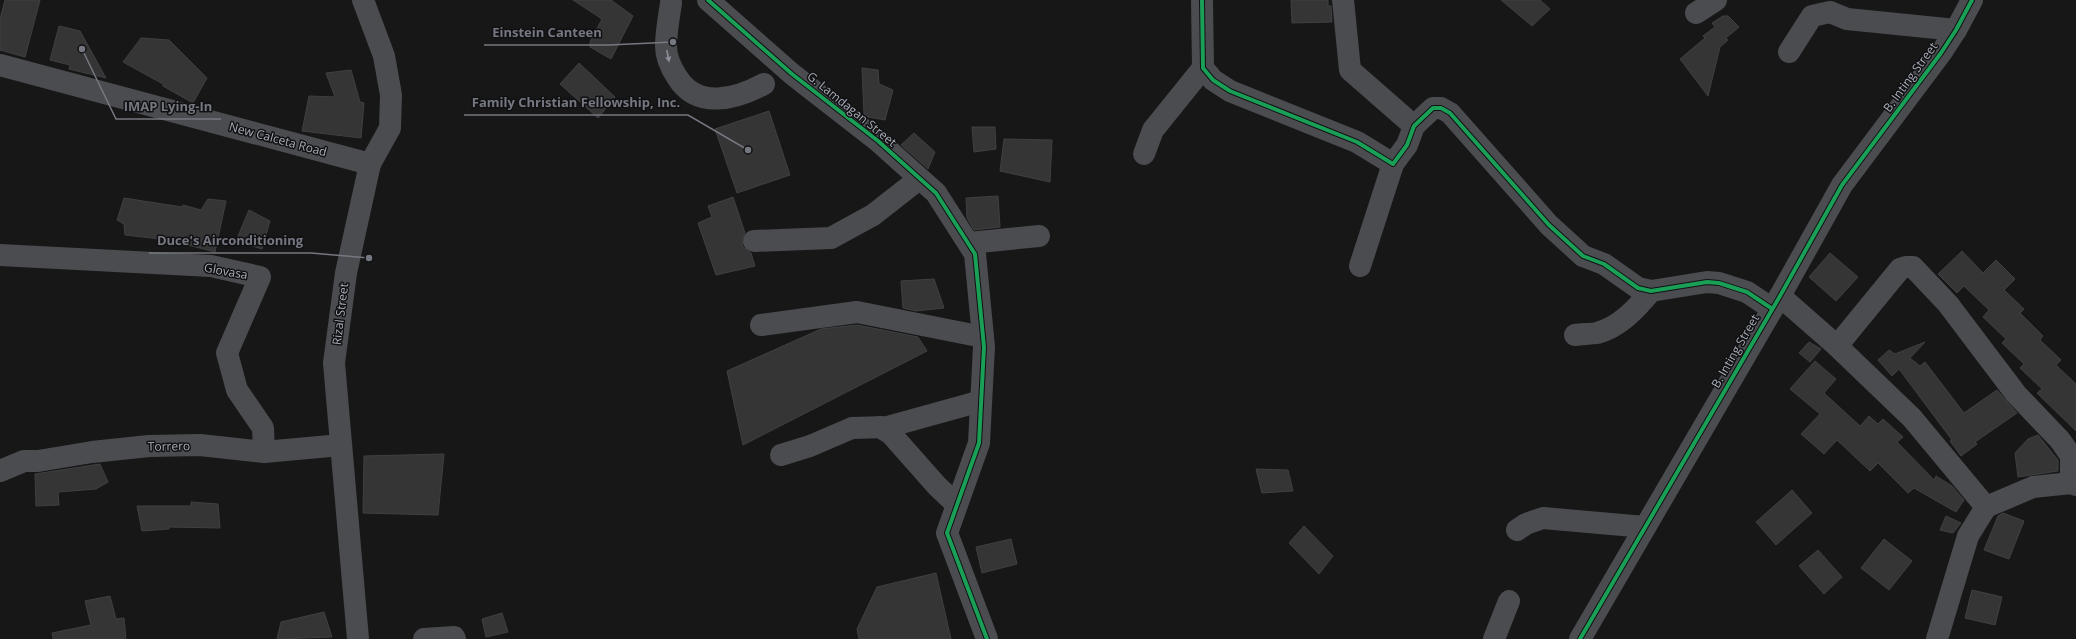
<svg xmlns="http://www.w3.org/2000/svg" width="2076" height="639" viewBox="0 0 2076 639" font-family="'Open Sans',sans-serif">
  <rect width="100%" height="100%" fill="#171717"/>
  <g fill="#353536" stroke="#3f4043">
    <path d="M 5,0 L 40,0 L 25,57 L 0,50 L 0,19 Z"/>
    <path d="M 573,0 L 611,0 L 633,16 L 611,59 L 590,47 L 590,42 L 602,19 Z"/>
    <path d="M 1291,0 L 1328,0 L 1328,6 L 1331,6 L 1332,22 L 1292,23 Z"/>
    <path d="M 1501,0 L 1540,0 L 1550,9 L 1532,26 Z"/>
    <path d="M 1723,16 L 1728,16 L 1739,27 L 1726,38 L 1728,40 L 1720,47 L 1708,96 L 1680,59 L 1705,38 L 1703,36 L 1715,27 L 1712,23 Z"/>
    <path d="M 59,26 L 80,31 L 106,78 L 69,69 L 70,65 L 50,60 Z"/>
    <path d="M 141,38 L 169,40 L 207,78 L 193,103 L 163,86 L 163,84 L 123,62 Z"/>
    <path d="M 579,63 L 615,97 L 598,118 L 560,84 Z"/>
    <path d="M 862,68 L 878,70 L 879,84 L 893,90 L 885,120 L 868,117 L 864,114 Z"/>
    <path d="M 351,70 L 360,102 L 364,103 L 361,138 L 302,131 L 309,96 L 335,97 L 326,73 Z"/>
    <path d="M 769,111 L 790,175 L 737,193 L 715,129 Z"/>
    <path d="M 972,127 L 995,127 L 996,149 L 974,152 Z"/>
    <path d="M 914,133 L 935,152 L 928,169 L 901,145 Z"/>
    <path d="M 1004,139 L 1052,140 L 1050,182 L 1000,171 Z"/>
    <path d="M 998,196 L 1000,227 L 974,230 L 967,218 L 966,198 Z"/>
    <path d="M 733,197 L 745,233 L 742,241 L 743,247 L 751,253 L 755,266 L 716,275 L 698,223 L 712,217 L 708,206 Z"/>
    <path d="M 124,198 L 182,207 L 183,205 L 201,210 L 208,199 L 226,201 L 215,252 L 169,240 L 125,235 L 124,224 L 117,220 Z"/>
    <path d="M 249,210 L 270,221 L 262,249 L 236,241 Z"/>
    <path d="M 1962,251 L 1983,273 L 1996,260 L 2015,279 L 2004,290 L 2024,309 L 2020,313 L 2043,336 L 2040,340 L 2061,360 L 2056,365 L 2076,384 L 2076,431 L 2037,393 L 2042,389 L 2020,368 L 2024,364 L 2002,343 L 2006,339 L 1983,317 L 1989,310 L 1964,286 L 1957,293 L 1938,274 Z"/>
    <path d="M 1830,253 L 1858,277 L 1836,301 L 1809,277 Z"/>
    <path d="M 934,279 L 944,308 L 916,311 L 903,308 L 901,281 Z"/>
    <path d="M 857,325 L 918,337 L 927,351 L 743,445 L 727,371 L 821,329 Z"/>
    <path d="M 1809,342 L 1821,349 L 1810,362 L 1799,353 Z"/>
    <path d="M 1925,342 L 1910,358 L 1920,366 L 1925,362 L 1964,413 L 1997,390 L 2017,413 L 1975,442 L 1977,444 L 1961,456 L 1950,441 L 1952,440 L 1899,369 L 1892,376 L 1878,360 L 1889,350 L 1895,354 Z"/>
    <path d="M 1815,361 L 1836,379 L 1824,393 L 1860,426 L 1869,416 L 1878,424 L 1883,419 L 1903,437 L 1897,442 L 1934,480 L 1936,476 L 1952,486 L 1964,500 L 1956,512 L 1914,488 L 1908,493 L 1878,463 L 1870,471 L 1837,440 L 1824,454 L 1801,434 L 1820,414 L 1790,389 Z"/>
    <path d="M 2038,435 L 2058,460 L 2058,471 L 2018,477 L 2015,453 L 2028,439 Z"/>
    <path d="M 444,454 L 438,515 L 363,513 L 364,456 Z"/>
    <path d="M 100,464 L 108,482 L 96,489 L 58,492 L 59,505 L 36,506 L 35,474 Z"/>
    <path d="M 1256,469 L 1288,470 L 1293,491 L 1262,493 Z"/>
    <path d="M 1792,490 L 1812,513 L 1776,545 L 1756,522 Z"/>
    <path d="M 191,502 L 218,504 L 220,528 L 169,527 L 169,529 L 142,531 L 137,506 L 191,506 Z"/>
    <path d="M 2003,513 L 2024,521 L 2009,559 L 1984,550 L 1998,516 Z"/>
    <path d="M 1946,516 L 1961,523 L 1953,533 L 1940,530 Z"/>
    <path d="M 1304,526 L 1333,556 L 1319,574 L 1289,543 Z"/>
    <path d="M 1011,539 L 1017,564 L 982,573 L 976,547 Z"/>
    <path d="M 1884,539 L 1912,561 L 1889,590 L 1861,568 Z"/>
    <path d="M 1818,550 L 1842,577 L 1824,594 L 1799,566 Z"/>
    <path d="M 936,573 L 951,639 L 859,639 L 857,629 L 877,587 Z"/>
    <path d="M 1972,590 L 2002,597 L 1995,625 L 1965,618 Z"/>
    <path d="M 110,596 L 116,619 L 124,618 L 126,639 L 53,639 L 52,633 L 91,625 L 85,601 Z"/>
    <path d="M 324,612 L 332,637 L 277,639 L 281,622 Z"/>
    <path d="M 502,613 L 508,632 L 486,637 L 482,619 Z"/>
  </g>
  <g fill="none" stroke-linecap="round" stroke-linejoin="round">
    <g stroke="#4b4c50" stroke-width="22">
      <path d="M 708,0 L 792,74 L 878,141 L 936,193 L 975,254 L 984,347 L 979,443 L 947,533 L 987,639"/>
      <path d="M 1202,0 L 1203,68 L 1213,80 L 1230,91 L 1357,142 L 1393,164 L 1407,145 L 1414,126 L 1433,108 L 1441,108 L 1450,113 L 1549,225 L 1583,256 L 1604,264 L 1638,288 L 1651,291 L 1707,282 L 1719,283 L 1747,292 L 1771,308"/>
      <path d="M 1343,0 L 1350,70 L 1414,126"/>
      <path d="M 671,3 C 669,17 666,32 666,46 C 666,57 671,68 677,77 C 697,110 736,99 764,84"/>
      <path d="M 1696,13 L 1716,0"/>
      <path d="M 1789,52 L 1812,16 L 1830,12 L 1847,19 L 1956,30"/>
      <path d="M 0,65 L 370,164"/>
      <path d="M 1144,154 L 1153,130 L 1203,68"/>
      <path d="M 754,241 L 831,238 L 873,215 L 919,179"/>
      <path d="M 969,243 L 1039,236"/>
      <path d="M 0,255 L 211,266 L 260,277 L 227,353 L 237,390 L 263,428 L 264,452"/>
      <path d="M 1360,266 L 1393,164"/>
      <path d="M 1780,296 L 1837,346 L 1912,418 L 1986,507"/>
      <path d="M 761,325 L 857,312 L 983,337"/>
      <path d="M 1575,335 C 1582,334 1591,334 1597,333 C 1620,327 1637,308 1651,291"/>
      <path d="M 1837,346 L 1900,269 L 1906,267 L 1913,267 L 1948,304 L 2016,394 L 2060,440 L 2071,456 L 2071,483"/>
      <path d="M 880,427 L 891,434 L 937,486 L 956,504"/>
      <path d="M 781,455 L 810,446 L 852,428 L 887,427 L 981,401"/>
      <path d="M 0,471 L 24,461 L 38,461 L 92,452 L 149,446 L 200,445 L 264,452 L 341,445"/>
      <path d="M 1517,530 L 1526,524 L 1543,518 L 1645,527"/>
      <path d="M 358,639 L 334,363 L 346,273 L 370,164 L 390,128 L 391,95 L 384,56 L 363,0"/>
      <path d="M 424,639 L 454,637 L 455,639"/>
      <path d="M 1494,639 L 1509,601"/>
      <path d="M 1580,639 L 1780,296 L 1842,185 L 1941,53 L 1956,30 L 1972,0"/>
      <path d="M 1937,639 L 1968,536 L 1986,507 L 2033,487 L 2071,483 L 2076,485"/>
    </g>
    <defs>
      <g id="cycleway">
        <path d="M 708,0 L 792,74 L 878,141 L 936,193 L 975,254 L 984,347 L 979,443 L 947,533 L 987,639"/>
        <path d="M 1202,0 L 1203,68 L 1213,80 L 1230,91 L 1357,142 L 1393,164 L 1407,145 L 1414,126 L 1433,108 L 1441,108 L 1450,113 L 1549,225 L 1583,256 L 1604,264 L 1638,288 L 1651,291 L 1707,282 L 1719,283 L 1747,292 L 1771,308"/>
        <path d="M 1580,639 L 1780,296 L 1842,185 L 1941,53 L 1956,30 L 1972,0"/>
      </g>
    </defs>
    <use href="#cycleway" stroke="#111113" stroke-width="6"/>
    <use href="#cycleway" stroke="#1a9f57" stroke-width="4"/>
  </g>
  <defs><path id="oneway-solid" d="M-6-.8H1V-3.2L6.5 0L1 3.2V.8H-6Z"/></defs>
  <use fill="#8c9099" href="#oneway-solid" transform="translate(668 56) rotate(79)"/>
  <g text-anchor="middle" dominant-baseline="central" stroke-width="3" stroke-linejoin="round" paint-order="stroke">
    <g font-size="12" fill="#a8adb8" stroke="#111113">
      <text transform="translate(1910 77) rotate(-54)">B. Inting Street</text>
      <text transform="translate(852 109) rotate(39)">G. Lamdagan Street</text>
      <text transform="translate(278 139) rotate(15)">New Calceta Road</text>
      <text transform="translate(226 271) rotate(10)">Glovasa</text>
      <text transform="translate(340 314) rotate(-83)">Rizal Street</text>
      <text transform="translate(1735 351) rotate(-60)">B. Inting Street</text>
      <text transform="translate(169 446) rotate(-1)">Torrero</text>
    </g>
  </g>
  <path fill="none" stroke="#757880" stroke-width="1.5" d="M673 42L609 45H484M748 150L688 115H464M82 49L116 119H221M369 258L311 253H149"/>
  <g fill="#757880" stroke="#111113" stroke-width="1.5">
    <circle cx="673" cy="42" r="4"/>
    <circle cx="748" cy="150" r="4"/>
    <circle cx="82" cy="49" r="4"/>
    <circle cx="369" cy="258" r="4"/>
  </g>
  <g font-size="13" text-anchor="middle" font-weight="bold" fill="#757880" stroke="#111113" stroke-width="3" stroke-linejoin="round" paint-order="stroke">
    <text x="547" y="37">Einstein Canteen</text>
    <text x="576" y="107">Family Christian Fellowship, Inc.</text>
    <text x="168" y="111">IMAP Lying-In</text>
    <text x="230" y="245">Duce's Airconditioning</text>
  </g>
</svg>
